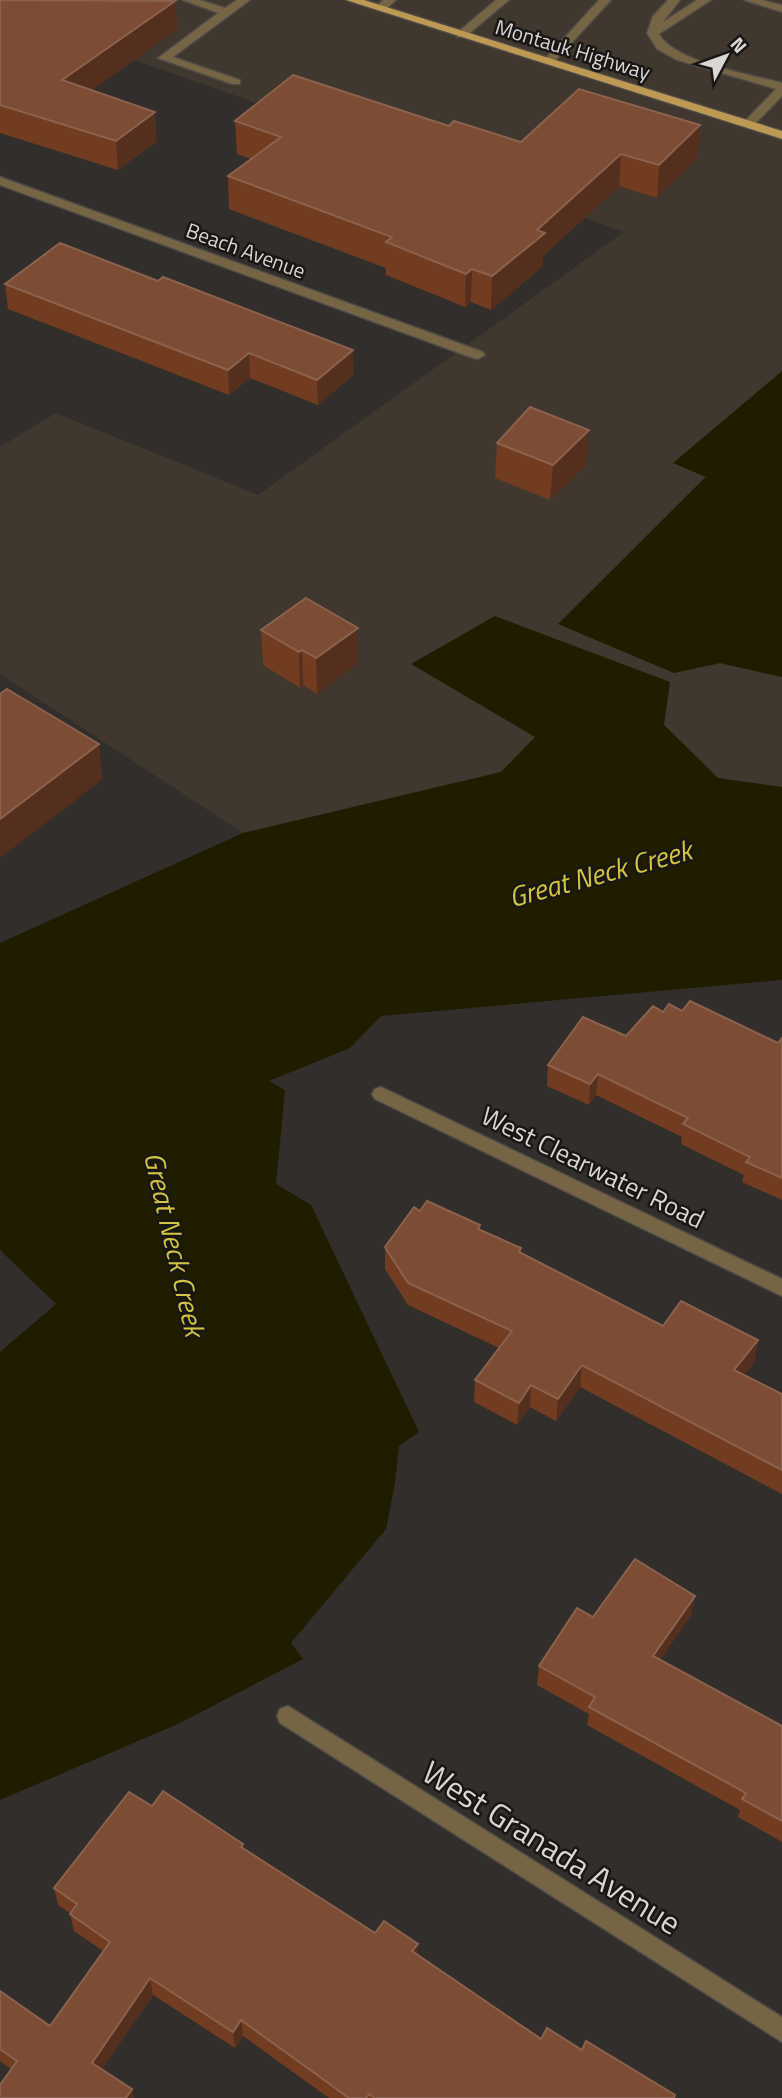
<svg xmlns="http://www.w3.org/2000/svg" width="782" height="2098" viewBox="0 0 782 2098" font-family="'Titillium Web',sans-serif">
  <rect width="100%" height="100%" fill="#322e2b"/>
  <path fill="#40372f" d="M 0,0 L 782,0 L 782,371 L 674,463 L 706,476 L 559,624 L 674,673 L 720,663 L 782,677 L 782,787 L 718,778 L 664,725 L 553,639 L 495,616 L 536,738 L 501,772 L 243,833 L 0,674 L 0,447 L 56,413 L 258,495 L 624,232 L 0,13 Z"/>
  <g fill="#201c00">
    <path d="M 782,371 L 782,677 L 720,663 L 674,673 L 558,624 L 706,477 L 673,463 Z"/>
    <path d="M 495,616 L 670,682 L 664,725 L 718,778 L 782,787 L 782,980 L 381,1016 L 350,1048 L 269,1081 L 285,1090 L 276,1184 L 311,1205 L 419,1432 L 399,1446 L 395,1483 L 386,1529 L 291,1643 L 303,1659 L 178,1724 L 0,1800 L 0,1352 L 56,1304 L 0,1250 L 0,943 L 243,833 L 501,772 L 535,737 L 411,664 Z"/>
  </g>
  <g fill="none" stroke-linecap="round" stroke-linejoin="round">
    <defs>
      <g id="service">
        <path d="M 183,0 L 200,0 L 225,8 L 237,0 L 250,0 L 173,57 L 240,80 L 240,84 L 232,84 L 158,58 L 218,13 Z"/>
        <path d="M 383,0 L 396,0 L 385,10 L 377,10 L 375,8 Z"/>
        <path d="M 496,0 L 509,0 L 465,37 L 457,37 L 457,33 Z"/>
        <path d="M 668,0 L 680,0 L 663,22 L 697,0 L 711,0 L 659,34 C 676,63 750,74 782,83 L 782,96 L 752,127 L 742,124 L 776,89 L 677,60 L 657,49 L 647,33 L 653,16 Z"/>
        <path d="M 744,0 L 762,0 L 782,5 L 782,12 Z"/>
      </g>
      <g id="minor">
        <path d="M 599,0 L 611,0 L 553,63 L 545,63 L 545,59 Z"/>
        <path d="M 0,177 L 483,352 L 485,355 L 478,359 L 473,358 L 0,185 Z"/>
        <path d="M 381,1087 L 782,1279 L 782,1296 L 375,1099 L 372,1094 L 375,1089 Z"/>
        <path d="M 288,1706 L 782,2017 L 782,2042 L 280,1723 L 277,1716 L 280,1709 Z"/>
      </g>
      <path id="primary" d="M 346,0 L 364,0 L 782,131 L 782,139 Z"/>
    </defs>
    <use href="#service" stroke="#4d4946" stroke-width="3"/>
    <use href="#minor" stroke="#4d4946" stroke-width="3"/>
    <use href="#primary" stroke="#4d4946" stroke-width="3"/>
    <use href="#service" fill="#766544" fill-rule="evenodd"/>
    <use href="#minor" fill="#766544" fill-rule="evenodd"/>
    <use href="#primary" fill="#bd9953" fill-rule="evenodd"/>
  </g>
  <g fill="#723c21">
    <path d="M 0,0 L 175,1 L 177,29 L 92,90 L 157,141 L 118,170 L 0,133 Z"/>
    <path d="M 235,121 L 449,126 L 521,142 L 700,125 L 697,158 L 657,198 L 619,186 L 543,256 L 543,266 L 491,310 L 471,302 L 465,307 L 386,275 L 386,268 L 229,209 L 228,176 L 251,159 L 237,154 Z"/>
    <path d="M 5,284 L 354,374 L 318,405 L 250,378 L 229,395 L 8,309 Z"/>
    <path d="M 497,443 L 586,465 L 550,500 L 495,478 Z"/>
    <path d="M 358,628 L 358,663 L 317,694 L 303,685 L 300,688 L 263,665 L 261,630 Z"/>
    <path d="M 682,1011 L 778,1043 L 782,1038 L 782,1200 L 742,1182 L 744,1175 L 681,1144 L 682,1137 L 596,1095 L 589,1105 L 547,1086 L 548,1065 L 626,1036 L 663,1012 Z"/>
    <path d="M 420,1211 L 480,1225 L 480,1230 L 521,1253 L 663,1326 L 758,1340 L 754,1362 L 744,1375 L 782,1394 L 782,1494 L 580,1387 L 556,1421 L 530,1407 L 517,1425 L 474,1402 L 475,1380 L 499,1348 L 408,1305 L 385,1269 L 385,1247 Z"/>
    <path d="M 691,1615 L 660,1660 L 782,1726 L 782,1842 L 738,1817 L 740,1810 L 587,1725 L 589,1714 L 537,1685 L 539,1666 L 593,1617 Z"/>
    <path d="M 152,1806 L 243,1844 L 244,1849 L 375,1933 L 418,1955 L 541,2039 L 582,2050 L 674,2098 L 329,2098 L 243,2036 L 235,2048 L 153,1995 L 102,2069 L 132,2089 L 134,2098 L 0,2098 L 11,2069 L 0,2061 L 0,1991 L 50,2026 L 103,1951 L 74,1931 L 70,1913 L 58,1905 L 54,1888 Z"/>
  </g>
  <g fill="#542f1d">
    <path d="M 175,1 L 177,29 L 65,109 L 62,80 Z"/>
    <path d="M 155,112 L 157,141 L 118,170 L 116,141 Z"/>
    <path d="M 700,125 L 697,158 L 657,198 L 659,165 Z"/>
    <path d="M 621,154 L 619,186 L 543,256 L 543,266 L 491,310 L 492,276 L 537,230 Z"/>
    <path d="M 472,269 L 471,302 L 465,307 L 466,274 Z"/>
    <path d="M 353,350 L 354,374 L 318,405 L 317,380 Z"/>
    <path d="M 249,353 L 250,378 L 229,395 L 228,370 Z"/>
    <path d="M 589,430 L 586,465 L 550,500 L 553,465 Z"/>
    <path d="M 358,628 L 358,663 L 317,694 L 316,658 Z"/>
    <path d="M 302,650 L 303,685 L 300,688 L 299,652 Z"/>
    <path d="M 99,744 L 103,779 L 0,858 L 0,819 Z"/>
    <path d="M 598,1074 L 596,1095 L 589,1105 L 590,1084 Z"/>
    <path d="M 758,1340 L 754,1362 L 730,1392 L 734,1370 Z"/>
    <path d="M 582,1365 L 580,1387 L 556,1421 L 558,1399 Z"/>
    <path d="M 531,1385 L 530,1407 L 517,1425 L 519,1403 Z"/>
    <path d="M 695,1596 L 691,1615 L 650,1675 L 653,1656 Z"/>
    <path d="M 418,1944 L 417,1960 L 412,1951 Z"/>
    <path d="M 150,1978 L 153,1995 L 96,2078 L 92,2063 Z"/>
    <path d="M 241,2020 L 243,2036 L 235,2048 L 233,2032 Z"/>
    <path d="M 132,2089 L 134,2098 L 126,2098 Z"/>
  </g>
  <g fill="#7d4c34" stroke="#8b624d" stroke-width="2">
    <path d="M 0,0 L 175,1 L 62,80 L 155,112 L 116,141 L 0,105 Z"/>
    <path d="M 293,75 L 449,126 L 454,121 L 521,142 L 579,89 L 700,125 L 659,165 L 621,154 L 537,230 L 545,233 L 492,276 L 472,269 L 466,274 L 386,242 L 392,237 L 228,176 L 281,137 L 235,121 Z"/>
    <path d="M 60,243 L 158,281 L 163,277 L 353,350 L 317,380 L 249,353 L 228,370 L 5,284 Z"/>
    <path d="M 530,407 L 589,430 L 553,465 L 497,443 Z"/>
    <path d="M 306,598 L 358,628 L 316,658 L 302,650 L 299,652 L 261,630 Z"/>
    <path d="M 7,689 L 99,744 L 0,819 L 0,694 Z"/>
    <path d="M 690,1001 L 778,1043 L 782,1038 L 782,1178 L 746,1162 L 750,1157 L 683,1124 L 688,1118 L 598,1074 L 590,1084 L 548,1065 L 583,1017 L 626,1036 L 653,1006 L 663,1012 L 669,1004 L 682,1011 Z"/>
    <path d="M 427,1201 L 480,1225 L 478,1229 L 521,1248 L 519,1252 L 663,1326 L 681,1301 L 758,1340 L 734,1370 L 782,1394 L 782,1470 L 582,1365 L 558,1399 L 531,1385 L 519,1403 L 475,1380 L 512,1331 L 408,1283 L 385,1247 L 414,1207 L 420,1211 Z"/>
    <path d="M 635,1559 L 695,1596 L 653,1656 L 782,1726 L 782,1821 L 742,1799 L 746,1793 L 589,1707 L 595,1697 L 539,1666 L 577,1608 L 593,1617 Z"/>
    <path d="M 163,1791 L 243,1844 L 241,1847 L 375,1933 L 384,1921 L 418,1944 L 412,1951 L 541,2039 L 547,2028 L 582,2050 L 586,2041 L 675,2095 L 674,2098 L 375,2098 L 369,2094 L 366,2098 L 349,2098 L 241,2020 L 233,2032 L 150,1978 L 92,2063 L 132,2089 L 126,2098 L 0,2098 L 0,2085 L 17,2061 L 0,2049 L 0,1991 L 50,2026 L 110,1942 L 70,1914 L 77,1904 L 54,1888 L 129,1792 L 152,1806 Z"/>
  </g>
  <g text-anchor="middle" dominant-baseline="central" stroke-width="5" stroke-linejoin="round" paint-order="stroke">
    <g font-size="21" fill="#d9d6d4" stroke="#191715">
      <text transform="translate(573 49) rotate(17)">Montauk Highway</text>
      <text transform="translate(246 250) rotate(20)">Beach Avenue</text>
    </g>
    <g font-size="26" fill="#d9d6d4" stroke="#191715">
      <text transform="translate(593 1167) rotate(26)">West Clearwater Road</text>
    </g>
    <g font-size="28" font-style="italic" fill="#d3c443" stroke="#191715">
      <text transform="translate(600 873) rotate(-15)">Great Neck Creek</text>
      <text transform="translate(175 1244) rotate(77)">Great Neck Creek</text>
    </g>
    <g font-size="32" fill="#d9d6d4" stroke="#191715">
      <text transform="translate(552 1847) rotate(32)">West Granada Avenue</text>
    </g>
  </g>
  <g transform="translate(726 56) rotate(49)" stroke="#191715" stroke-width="5" paint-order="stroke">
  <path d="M0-5L12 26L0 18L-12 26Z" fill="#d9d6d4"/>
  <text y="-10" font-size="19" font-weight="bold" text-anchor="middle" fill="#d9d6d4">N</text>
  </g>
</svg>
